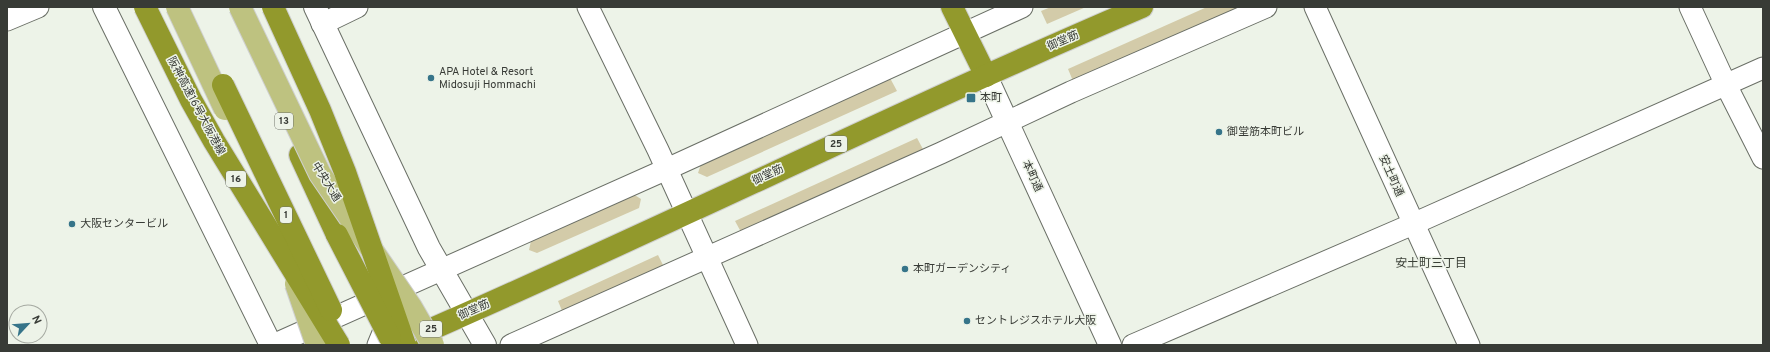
<svg xmlns="http://www.w3.org/2000/svg" width="1770" height="352" viewBox="0 0 1770 352" font-family="Overpass,'Noto Sans JP',sans-serif">
  <rect width="100%" height="100%" fill="#edf3e8"/>
  <g fill="#d3cba9">
    <path d="M 1051,7 L 1086,7 L 1047,24 L 1041,11 Z"/>
    <path d="M 1207,7 L 1245,7 L 1073,81 L 1068,69 Z"/>
    <path d="M 890,78 L 897,91 L 707,177 L 698,173 L 701,164 Z"/>
    <path d="M 917,138 L 924,151 L 741,232 L 735,221 Z"/>
    <path d="M 633,194 L 641,199 L 639,208 L 537,253 L 529,250 L 531,241 Z"/>
    <path d="M 658,255 L 664,267 L 563,313 L 558,301 Z"/>
  </g>
  <g fill="none" stroke-linecap="round" stroke-linejoin="round">
    <defs>
      <g id="street">
        <path d="M 588,7 L 658,150 L 747,345"/>
        <path d="M 1315,7 L 1469,345"/>
        <path d="M 1690,7 L 1726,85 L 1763,158"/>
        <path d="M 7,20 L 38,7"/>
        <path d="M 322,24 L 357,7"/>
        <path d="M 273,345 L 667,169 L 1022,7"/>
        <path d="M 378,345 L 390,316"/>
        <path d="M 511,345 L 941,153 L 1071,92 L 1266,7"/>
        <path d="M 1133,345 L 1413,224 L 1763,68"/>
      </g>
      <g id="secondary">
        <path d="M 104,7 L 271,345"/>
        <path d="M 315,7 L 429,248 L 485,345"/>
        <path d="M 986,76 L 1110,345"/>
      </g>
      <g id="highway">
        <path d="M 952,7 L 986,76"/>
        <path d="M 300,155 L 337,235"/>
        <path d="M 409,339 C 655,232 896,112 1142,7"/>
      </g>
    </defs>
    <use href="#street" stroke="#6a6f66" stroke-width="23"/>
    <use href="#secondary" stroke="#6a6f66" stroke-width="24"/>
    <use href="#highway" stroke="#cfd0cf" stroke-width="24"/>
    <use href="#street" stroke="#fff" stroke-width="21"/>
    <use href="#secondary" stroke="#fff" stroke-width="22"/>
    <use href="#highway" stroke="#92992c" stroke-width="22"/>
    <defs>
      <g id="primary-bridge">
        <path d="M 177,7 L 225,109"/>
        <path d="M 240,7 L 320,174 L 411,307 L 433,345"/>
        <path d="M 296,284 L 317,345"/>
      </g>
      <g id="highway-bridge">
        <path d="M 145,7 L 191,100 L 214,141 L 339,345"/>
        <path d="M 273,7 L 320,110 L 345,172 L 405,345"/>
        <path d="M 223,85 L 331,310"/>
        <path d="M 337,235 L 390,338"/>
      </g>
    </defs>
    <use href="#primary-bridge" stroke="#cfd0cf" stroke-width="24" stroke-linecap="butt"/>
    <use href="#highway-bridge" stroke="#cfd0cf" stroke-width="24" stroke-linecap="butt"/>
    <use href="#primary-bridge" stroke="#bec280" stroke-width="22"/>
    <use href="#highway-bridge" stroke="#92992c" stroke-width="22"/>
  </g>
  <g fill="#367489" stroke="#edf3e8" stroke-width="1.5">
    <circle cx="431" cy="78" r="4"/>
    <rect x="966" y="93" width="10" height="10" rx="2"/>
    <circle cx="1219" cy="132" r="4"/>
    <circle cx="72" cy="224" r="4"/>
    <circle cx="905" cy="269" r="4"/>
    <circle cx="967" cy="321" r="4"/>
  </g>
  <g text-anchor="middle" dominant-baseline="central" stroke-width="3" stroke-linejoin="round" paint-order="stroke">
    <g fill="#edf3e8" stroke="#6e726b" stroke-width="1">
      <rect x="275" y="113" width="18" height="16" rx="3"/>
      <rect x="825" y="136" width="22" height="16" rx="3"/>
      <rect x="226" y="171" width="20" height="16" rx="3"/>
      <rect x="280" y="207" width="12" height="16" rx="3"/>
      <rect x="420" y="321" width="22" height="16" rx="3"/>
    </g>
    <g font-size="10" font-weight="bold" fill="#383b36">
      <text x="284" y="121">13</text>
      <text x="836" y="144">25</text>
      <text x="236" y="179">16</text>
      <text x="286" y="215">1</text>
      <text x="431" y="329">25</text>
    </g>
    <g font-size="11" fill="#383b36" stroke="#edf3e8">
      <text transform="translate(1063 41) rotate(-23)">御堂筋</text>
      <text transform="translate(196 106) rotate(62)">阪神高速16号大阪港線</text>
      <text transform="translate(768 175) rotate(-25)">御堂筋</text>
      <text transform="translate(1032 176) rotate(65)">本町通</text>
      <text transform="translate(1391 176) rotate(66)">安土町通</text>
      <text transform="translate(326 182) rotate(58)">中央大通</text>
      <text transform="translate(474 310) rotate(-24)">御堂筋</text>
    </g>
    <g font-size="11" fill="#383b36" stroke="#edf3e8" text-anchor="start">
      <text x="439" y="72">APA Hotel &amp; Resort<tspan x="439" dy="13">Midosuji Hommachi</tspan></text>
      <text x="980" y="98">本町</text>
      <text x="1227" y="132">御堂筋本町ビル</text>
      <text x="80" y="224">大阪センタービル</text>
      <text x="913" y="269">本町ガーデンシティ</text>
      <text x="975" y="321">セントレジスホテル大阪</text>
    </g>
    <g font-size="12" fill="#3b4037" stroke="#edf3e8">
      <text x="1431" y="264">安土町三丁目</text>
    </g>
  </g>
  <rect width="1770" height="352" fill="none" stroke="#383b36" stroke-width="16"/>
  <g transform="translate(28 324) rotate(64)"><circle r="19" fill="#edf3e8" stroke="#a5a9a1"/>
  <path d="M0-3L7 15L0 10L-7 15Z" fill="#367489"/>
  <text y="-6" font-size="11" font-weight="bold" text-anchor="middle" fill="#383b36">N</text>
  </g>
</svg>
